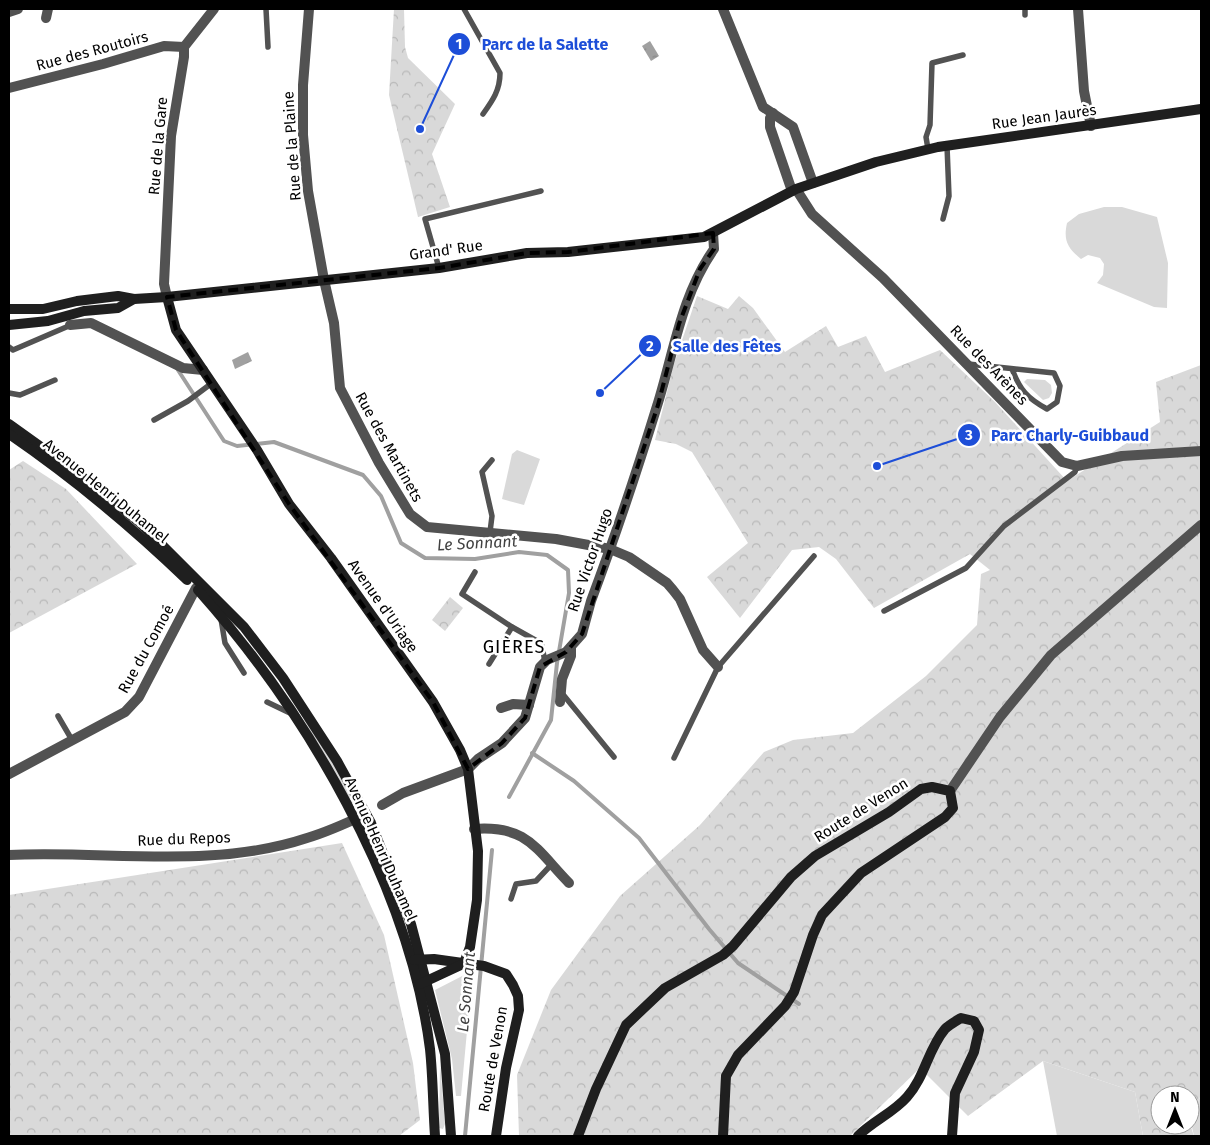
<svg xmlns="http://www.w3.org/2000/svg" width="1210" height="1145" viewBox="0 0 1210 1145" font-family="'Fira Sans',sans-serif">
  <defs>
    <pattern id="forest-crowns" width="20" height="18" patternUnits="userSpaceOnUse" patternTransform="scale(1.25)"><rect width="20" height="18" fill="#d9d9d9"/><path d="M2 6a3 3 0 1 1 6 0M12 15a3 3 0 1 1 6 0" fill="none" stroke="#b8b8b8"/></pattern>
    <pattern id="water-ripples" width="26" height="14" patternUnits="userSpaceOnUse" patternTransform="scale(1.25)"><rect width="26" height="14" fill="#a0a0a0"/><path d="M2 4q2-2 4 0t4 0M15 11q2-2 4 0t4 0" fill="none" stroke="#888"/></pattern>
  </defs>
  <rect width="100%" height="100%" fill="#fff"/>
  <g fill="#d9d9d9">
    <path d="M 1104,207 L 1122,207 L 1157,217 L 1168,263 L 1167,308 L 1154,307 L 1097,283 L 1103,275 L 1104,264 L 1100,258 L 1088,255 L 1081,259 C 1068,248 1063,241 1067,223 L 1079,214 Z"/>
    <path d="M 1027,379 L 1045,380 L 1051,385 L 1052,393 L 1049,398 L 1043,400 L 1024,382 Z"/>
    <path d="M 517,450 L 540,459 L 524,505 L 502,499 L 512,454 Z"/>
    <path d="M 306,718 L 356,803 L 356,807 L 353,806 L 304,720 Z"/>
    <path d="M 470,972 L 472,977 L 461,1096 L 456,1096 L 452,1059 L 435,990 Z"/>
    <path d="M 1043,1061 L 1135,1092 L 1143,1136 L 1057,1136 Z"/>
    <path d="M 440,1063 L 445,1124 L 443,1129 L 439,1128 Z"/>
    <path d="M 1201,1095 L 1201,1136 L 1194,1136 L 1190,1119 Z"/>
  </g>
  <g fill="url(#forest-crowns)">
    <path d="M 394,9 L 404,9 L 405,47 L 408,58 L 455,104 L 432,154 L 450,207 L 418,217 L 389,95 Z"/>
    <path d="M 697,296 L 728,309 L 739,296 L 753,308 L 785,352 L 826,326 L 838,347 L 866,336 L 885,372 L 940,350 L 995,402 L 1067,481 L 1160,422 L 1156,382 L 1201,365 L 1201,1095 L 1190,1119 L 1190,1095 L 1160,1095 L 1160,1125 L 1190,1124 L 1194,1136 L 1143,1136 L 1135,1092 L 1043,1061 L 968,1116 L 920,1068 L 850,1136 L 519,1136 L 517,1075 L 551,990 L 620,896 L 700,825 L 764,752 L 793,740 L 853,733 L 926,676 L 977,625 L 981,574 L 990,570 L 970,554 L 874,608 L 836,559 L 819,547 L 792,550 L 740,618 L 707,577 L 748,543 L 692,452 L 676,444 L 655,440 L 674,364 Z"/>
    <path d="M 23,461 L 66,489 L 137,564 L 9,633 L 9,470 Z"/>
    <path d="M 450,597 L 463,608 L 445,631 L 432,620 Z"/>
    <path d="M 342,843 L 384,935 L 413,1063 L 420,1120 L 399,1136 L 9,1136 L 9,895 Z"/>
  </g>
  <g fill="url(#water-ripples)">
    <path d="M 650,41 L 659,56 L 651,61 L 642,46 Z"/>
    <path d="M 248,352 L 252,361 L 235,369 L 232,360 Z"/>
  </g>
  <g fill="none" stroke-linecap="round" stroke-linejoin="round">
    <g stroke="#a0a0a0" stroke-width="4">
      <path d="M 176,367 L 224,441 L 237,446 L 274,442 L 363,475 L 381,496 L 401,543 L 425,558 L 475,559 L 519,552 L 547,555 L 568,570 L 569,593 L 557,663 L 551,720 L 509,797"/>
      <path d="M 532,753 L 574,781 L 639,838 L 709,929 L 738,963 L 799,1004"/>
      <path d="M 465,1136 L 492,850"/>
    </g>
    <g stroke="#525252" stroke-width="5.5">
      <path d="M 266,9 L 268,47"/>
      <path d="M 464,9 L 500,73 C 500,90 493,100 483,114"/>
      <path d="M 1025,15 L 1025,9"/>
      <path d="M 928,149 L 926,137 L 930,125 L 932,63 L 963,55"/>
      <path d="M 943,219 L 949,196 L 947,146"/>
      <path d="M 439,268 L 425,219 L 541,191"/>
      <path d="M 9,347 L 13,350 L 71,325"/>
      <path d="M 968,364 C 997,367 1025,370 1054,373 L 1060,386 L 1057,402 L 1047,409 C 1027,398 1020,390 1012,369"/>
      <path d="M 9,393 L 20,395 L 55,380"/>
      <path d="M 154,420 L 188,401 L 212,383"/>
      <path d="M 490,532 L 492,516 L 482,472 L 492,460"/>
      <path d="M 475,572 L 462,594 L 512,627 L 537,641 L 542,646 L 545,662"/>
      <path d="M 884,611 L 966,568 L 1004,526 L 1075,472 L 1077,466"/>
      <path d="M 221,619 L 225,643 L 244,673"/>
      <path d="M 489,664 L 512,627"/>
      <path d="M 561,692 L 614,757"/>
      <path d="M 267,702 L 292,714"/>
      <path d="M 58,716 L 72,740"/>
      <path d="M 674,758 L 718,667 L 814,556"/>
      <path d="M 511,899 L 516,884 L 536,881 L 551,865"/>
    </g>
    <g stroke="#525252" stroke-width="10">
      <path d="M 309,9 L 303,85 L 303,135 L 308,191 L 324,280 L 334,323 L 340,388 L 379,463 L 410,514 L 427,527 L 556,539 L 610,549 L 629,557 L 667,583 L 673,590 L 680,599 L 703,650 L 718,667"/>
      <path d="M 723,9 L 763,107 L 793,127 L 813,183"/>
      <path d="M 1078,9 L 1084,91 L 1091,126"/>
      <path d="M 9,12 L 18,9"/>
      <path d="M 46,18 L 48,9"/>
      <path d="M 9,88 L 103,64 L 164,46 L 184,47"/>
      <path d="M 773,113 L 770,118 L 770,127 L 792,191"/>
      <path d="M 796,189 L 812,214 L 883,278 L 1062,462 L 1077,466 L 1122,456 L 1201,451"/>
      <path d="M 167,297 L 164,284 L 171,136 L 184,57 L 184,47 L 214,9"/>
      <path d="M 70,325 L 91,323 L 183,368 L 203,370"/>
      <path d="M 560,702 L 562,679 L 571,656 L 571,647"/>
      <path d="M 501,708 L 513,704 L 529,705"/>
      <path d="M 9,774 L 125,712 L 139,697 L 196,588"/>
      <path d="M 950,791 L 1000,717 L 1051,655 L 1201,525"/>
      <path d="M 382,805 L 403,793 L 468,769 L 478,759 L 502,743 L 525,718 L 540,667 L 547,660 L 566,652 L 582,634 L 591,601 C 615,537 637,471 657,406 C 674,352 681,296 714,249 L 713,233"/>
      <path d="M 474,829 C 527,825 536,849 569,883"/>
      <path d="M 9,855 C 107,850 211,870 307,838 C 327,832 347,823 366,814"/>
    </g>
    <g stroke="#1f1f1f" stroke-width="10">
      <path d="M 167,297 L 176,330 L 257,450 L 289,504 L 331,558 L 433,702 L 460,750 L 468,769 L 478,851 L 477,900 L 470,947 L 464,963"/>
      <path d="M 9,309 L 43,309 L 77,301 L 118,296 L 134,299 L 167,297 L 439,268 L 527,253 L 568,252 L 704,237 L 796,189 L 876,162 L 938,147 L 1201,109"/>
      <path d="M 9,325 L 48,321 L 84,311 L 118,308 L 134,299"/>
      <path d="M 9,424 L 76,472 L 138,521 L 244,627 L 283,678 L 337,761 L 371,823 L 411,924 L 445,1054 L 451,1136"/>
      <path d="M 9,434 C 73,478 131,526 187,580"/>
      <path d="M 198,590 C 306,711 409,885 430,1049 C 433,1078 433,1108 435,1136"/>
      <path d="M 414,960 L 434,959 L 484,966 L 506,974 L 513,985 L 518,996 L 519,1010 L 506,1068 L 496,1136"/>
      <path d="M 420,984 L 463,964"/>
      <path d="M 578,1136 L 596,1089 L 626,1025 L 665,988 L 723,955 L 733,946 L 791,877 L 815,856 L 889,812 L 921,789 L 932,787 L 950,791 L 953,808 L 945,817 L 861,873 L 822,915 L 813,935 L 794,992 L 785,1006 L 738,1055 L 726,1076 L 723,1136"/>
      <path d="M 858,1136 C 873,1121 893,1113 907,1097 C 925,1077 928,1049 945,1029 C 949,1025 956,1021 961,1018 L 974,1021 L 979,1030 L 974,1052 L 955,1093 L 952,1136"/>
    </g>
  </g>
  <path fill="none" stroke="#000" stroke-width="4" stroke-dasharray="10 6" stroke-linejoin="round" d="M 713,233 L 714,249 L 700,269 L 679,324 L 658,405 L 582,634 L 566,652 L 540,667 L 525,718 L 502,743 L 468,769 L 433,702 L 289,504 L 176,330 L 167,297 L 439,268 L 527,253 L 568,252 Z"/>
  <g text-anchor="middle" dominant-baseline="central" stroke-width="5" stroke-linejoin="round" paint-order="stroke">
    <g font-size="15" fill="#000" stroke="#fff">
      <text transform="translate(92 51) rotate(-15)">Rue des Routoirs</text>
      <text transform="translate(1044 117) rotate(-8)">Rue Jean Jaurès</text>
      <text transform="translate(158 146) rotate(-85)">Rue de la Gare</text>
      <text transform="translate(292 146) rotate(-94)">Rue de la Plaine</text>
      <text transform="translate(446 250) rotate(-8)">Grand' Rue</text>
      <text transform="translate(989 365) rotate(46)">Rue des Arènes</text>
      <text transform="translate(389 447) rotate(61)">Rue des Martinets</text>
      <text transform="translate(106 491) rotate(39)">Avenue Henri Duhamel</text>
      <text transform="translate(590 560) rotate(-71)">Rue Victor Hugo</text>
      <text transform="translate(383 606) rotate(55)">Avenue d'Uriage</text>
      <text transform="translate(146 649) rotate(-61)">Rue du Comoé</text>
      <text transform="translate(861 810) rotate(-32)">Route de Venon</text>
      <text transform="translate(184 839) rotate(-2)">Rue du Repos</text>
      <text transform="translate(381 849) rotate(66)">Avenue Henri Duhamel</text>
      <text transform="translate(493 1059) rotate(-80)">Route de Venon</text>
    </g>
    <g font-size="16" font-style="italic" fill="#414141" stroke="#fff">
      <text transform="translate(477 543) rotate(-3)">Le Sonnant</text>
      <text transform="translate(466 992) rotate(-85)">Le Sonnant</text>
    </g>
    <g font-size="18" letter-spacing="1" fill="#000" stroke="#fff">
      <text x="514" y="647">GIÈRES</text>
    </g>
  </g>
  <path fill="none" stroke="#1d4ed8" stroke-width="2" d="M420 129L459 44M600 393L650 346M877 466L969 435"/>
  <g fill="#1d4ed8" stroke="#fff" stroke-width="2">
    <circle cx="420" cy="129" r="5"/>
    <circle cx="600" cy="393" r="5"/>
    <circle cx="877" cy="466" r="5"/>
    <circle cx="459" cy="44" r="12"/>
    <circle cx="650" cy="346" r="12"/>
    <circle cx="969" cy="435" r="12"/>
  </g>
  <g font-size="15" text-anchor="middle" font-weight="bold" fill="#fff">
    <text x="459" y="49">1</text>
    <text x="650" y="351">2</text>
    <text x="969" y="440">3</text>
  </g>
  <g font-size="16" text-anchor="middle" font-weight="bold" fill="#1d4ed8" stroke="#fff" stroke-width="5" stroke-linejoin="round" paint-order="stroke">
    <text x="545" y="50">Parc de la Salette</text>
    <text x="727" y="352">Salle des Fêtes</text>
    <text x="1070" y="441">Parc Charly-Guibbaud</text>
  </g>
  <rect width="1210" height="1145" fill="none" stroke="#000000" stroke-width="20"/>
  <g transform="translate(1175 1110)"><circle r="24" fill="#ffffff" stroke="#999999"/>
  <path d="M0-4L9 19L0 12L-9 19Z" fill="#000000"/>
  <text y="-8" font-size="14" font-weight="bold" text-anchor="middle" fill="#000000">N</text>
  </g>
</svg>
